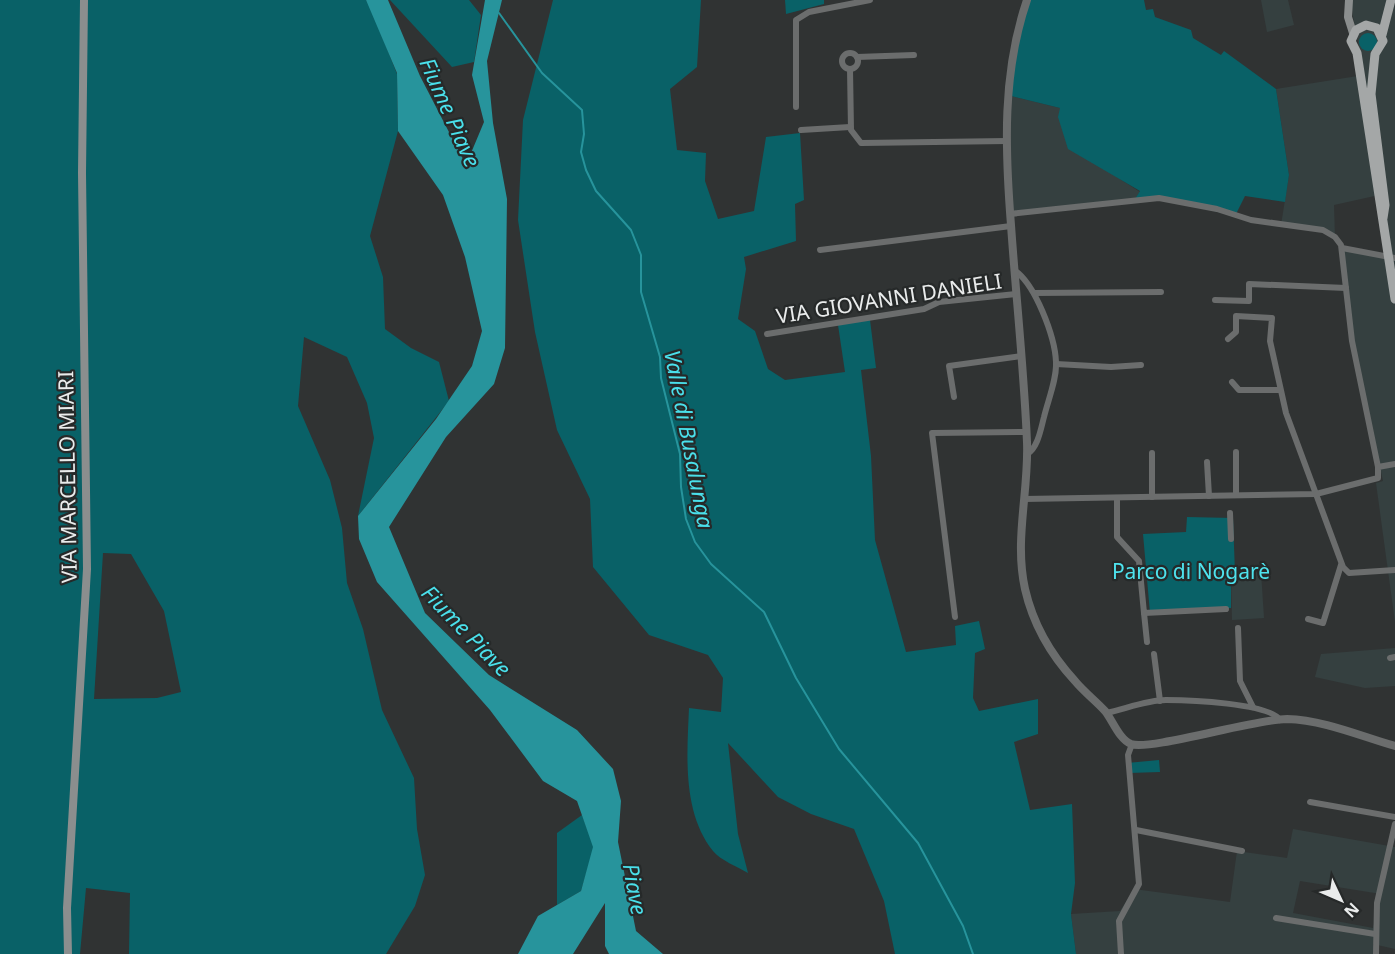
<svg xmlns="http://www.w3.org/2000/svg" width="1395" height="954" viewBox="0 0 1395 954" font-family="'Noto Sans',sans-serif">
  <rect width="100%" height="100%" fill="#303333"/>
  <g fill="#354040" fill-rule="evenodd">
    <path d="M 1261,0 L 1288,0 L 1294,25 L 1267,32 Z"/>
    <path d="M 1350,0 L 1395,0 L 1395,622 L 1376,483 L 1383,481 L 1353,340 L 1340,247 L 1387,255 L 1379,195 L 1334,205 L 1335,238 L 1323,232 L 1281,225 L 1289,175 L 1276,89 L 1364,75 Z"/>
    <path d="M 1007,95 L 1068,110 L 1106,170 L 1140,192 L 1135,199 L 1008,215 Z"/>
    <path d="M 1261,572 L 1264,618 L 1232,620 L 1231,574 Z"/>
    <path d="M 1395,648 L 1395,686 L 1365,688 L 1315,677 L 1321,654 Z"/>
    <path d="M 1293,829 L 1395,847 L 1395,949 L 1373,944 L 1374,954 L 1076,954 L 1071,914 L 1120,911 L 1134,889 L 1230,902 L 1237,851 L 1287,858 ZM 1300,881 L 1381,894 L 1373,928 L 1293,913 Z"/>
  </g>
  <g fill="#096167" fill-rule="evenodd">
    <path d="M 0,0 L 366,0 L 371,8 L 397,74 L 398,131 L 370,236 L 383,277 L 385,329 L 411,348 L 439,362 L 449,401 L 358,516 L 374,438 L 367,403 L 347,357 L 304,337 L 298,406 L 330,480 L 342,528 L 347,583 L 363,629 L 382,710 L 414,778 L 417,829 L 425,875 L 415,906 L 386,954 L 129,954 L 130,893 L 86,888 L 80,954 L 0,954 ZM 103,553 L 131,554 L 164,611 L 181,692 L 157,698 L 94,699 Z"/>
    <path d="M 390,0 L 469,0 L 481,15 L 474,62 L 452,67 Z"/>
    <path d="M 553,0 L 701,0 L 697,67 L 670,89 L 677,150 L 706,153 L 705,181 L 718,219 L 754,211 L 766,137 L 800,133 L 804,200 L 795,204 L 796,241 L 744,257 L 746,269 L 738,319 L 755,331 L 768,369 L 785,380 L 845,372 L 838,325 L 870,320 L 876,368 L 861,370 L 871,456 L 875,540 L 906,652 L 956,645 L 955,626 L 979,621 L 985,649 L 975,653 L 973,698 L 979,711 L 1038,699 L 1038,734 L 1014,742 L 1030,810 L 1072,804 L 1075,883 L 1071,914 L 1076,954 L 895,954 L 884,901 L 854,829 L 811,814 L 778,797 L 728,743 L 738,834 L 748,873 C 738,867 720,860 713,851 C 682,812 687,755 689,708 L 721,712 L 723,678 L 708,655 L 649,635 L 593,567 L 590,499 L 557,430 L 535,332 L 518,220 L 523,120 Z"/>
    <path d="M 785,0 L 824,0 L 824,4 L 786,14 Z"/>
    <path d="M 1030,0 L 1144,0 L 1146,10 L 1153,9 L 1155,17 L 1191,30 L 1193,38 L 1221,55 L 1224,51 L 1276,89 L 1289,175 L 1285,202 L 1245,196 L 1235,216 L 1168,200 L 1135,199 L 1140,191 L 1068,149 L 1058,117 L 1060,108 L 1007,95 L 1014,52 Z"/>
    <circle cx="1368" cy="42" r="9"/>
    <path d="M 1187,517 L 1233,518 L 1235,573 L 1231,574 L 1231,608 L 1150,613 L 1143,534 L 1186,532 Z"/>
    <path d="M 1159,760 L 1160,772 L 1129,773 L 1127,763 Z"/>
    <path d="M 582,815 L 594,847 L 581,891 L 557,905 L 557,833 Z"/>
  </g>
  <path fill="#27949c" d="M 366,0 L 388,0 L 420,76 L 466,165 L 484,122 L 472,75 L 485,0 L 502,0 L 487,61 L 493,123 L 507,199 L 505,348 L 494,384 L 446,437 L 389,527 L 425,613 L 489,675 L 577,730 L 613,769 L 621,801 L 618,842 L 636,931 L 663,954 L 609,954 L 605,946 L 605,903 L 573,954 L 518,954 L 538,916 L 581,891 L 593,847 L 577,801 L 543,781 L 490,710 L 377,582 L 359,539 L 358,516 L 436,419 L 472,366 L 482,331 L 465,257 L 443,195 L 398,131 L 397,73 Z"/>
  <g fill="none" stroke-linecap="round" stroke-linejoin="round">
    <path stroke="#27949c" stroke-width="2" d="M 499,13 L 542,73 L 582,110 L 584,134 L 581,152 L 586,170 L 596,191 L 631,230 L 641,255 L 641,292 L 660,357 L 661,378 L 680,454 L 681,487 L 686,519 L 695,542 L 711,564 L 764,612 L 796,678 L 839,749 L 918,843 L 963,926 L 973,954"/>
    <g stroke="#6b6d6d" stroke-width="6">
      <circle cx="850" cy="61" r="8"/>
      <path d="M 857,57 L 914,55"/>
      <path d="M 850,69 L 851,130 L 861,143 L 1007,141"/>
      <path d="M 796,107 L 796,20 L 809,12 L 870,0"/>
      <path d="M 801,130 L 850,127"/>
      <path d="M 1010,214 L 1159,198 L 1217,209 L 1251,220 L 1323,230 L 1335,237 L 1341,245 L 1352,341 L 1378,467"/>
      <path d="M 1342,248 L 1395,258"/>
      <path d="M 820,250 L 1011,226"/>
      <path d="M 1014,270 C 1035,283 1055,337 1056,362 C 1057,379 1048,400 1044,417 C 1041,428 1038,448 1027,454"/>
      <path d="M 1034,293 L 1161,292"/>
      <path d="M 1215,300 L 1249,301 L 1249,284 L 1346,288"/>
      <path d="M 767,334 L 924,309 L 939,302 L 1016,294"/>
      <path d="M 1228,339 L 1236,332 L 1236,316 L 1272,318 L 1270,341 L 1286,413 L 1343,567 L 1349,573 L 1395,570"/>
      <path d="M 1056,364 L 1111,367 L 1141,365"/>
      <path d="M 1232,382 L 1239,390 L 1280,390"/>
      <path d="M 954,397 L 949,366 L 1021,356"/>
      <path d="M 1152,453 L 1152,497"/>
      <path d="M 1207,462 L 1209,496"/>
      <path d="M 1236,495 L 1236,452"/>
      <path d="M 1117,498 L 1117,537 L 1139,561 L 1144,613 L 1226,609"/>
      <path d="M 1024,499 L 1316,494 L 1378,478 L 1378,467 L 1395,464"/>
      <path d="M 1230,513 L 1231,539"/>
      <path d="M 1144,613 L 1147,642"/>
      <path d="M 955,617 L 932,433 L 1027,432"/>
      <path d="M 1308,619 L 1323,623 L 1341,565"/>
      <path d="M 1238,628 L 1240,681 L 1253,707"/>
      <path d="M 1154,654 L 1160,701"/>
      <path d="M 1390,658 L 1395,657"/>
      <path d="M 1106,713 C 1125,709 1147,700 1166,700 C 1188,700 1269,703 1280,720"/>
      <path d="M 1310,802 L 1395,817"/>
      <path d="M 1136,830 L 1242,851"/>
      <path d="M 1276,918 L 1375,934"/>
      <path d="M 1121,954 L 1119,921 L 1139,884 L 1128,755 L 1132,744"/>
      <path d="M 1376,954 L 1377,903 L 1395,824"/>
    </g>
    <path stroke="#6b6d6d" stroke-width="8" d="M 1027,0 C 1002,73 1005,149 1011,225 C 1016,297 1024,370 1027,442 C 1029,491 1014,540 1025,589 C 1033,624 1051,655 1075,681 C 1084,692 1096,701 1105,711 C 1113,721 1119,739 1131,744 C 1149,751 1255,719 1287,719 C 1324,720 1360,736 1395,746"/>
    <g stroke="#8b8e8e" stroke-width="8">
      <path d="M 1349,0 L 1348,17 L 1353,33"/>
      <path d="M 68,954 L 67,908 L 87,569 L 82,173 L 84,0"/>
    </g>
    <g stroke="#a4a7a7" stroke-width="9">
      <path d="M 1382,35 L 1391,0"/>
      <path d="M 1383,218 L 1385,205 L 1371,94 L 1375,54 L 1383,41 L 1377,28 L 1366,25 L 1356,30 L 1351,41 L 1357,53 L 1395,299"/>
    </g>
  </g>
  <g text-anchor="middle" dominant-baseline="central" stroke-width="4.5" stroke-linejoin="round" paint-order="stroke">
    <g font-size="21" fill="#eaecec" stroke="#262929">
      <text transform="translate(889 298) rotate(-9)">VIA GIOVANNI DANIELI</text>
      <text transform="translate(67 477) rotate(-91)">VIA MARCELLO MIARI</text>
    </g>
    <g font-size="21" fill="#4ee3ee" stroke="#262929">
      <text x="1191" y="571">Parco di Nogarè</text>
    </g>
    <g font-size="22" font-style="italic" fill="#4ae0eb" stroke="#262929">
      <text transform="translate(451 112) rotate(66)">Fiume Piave</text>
      <text transform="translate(690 439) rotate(79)">Valle di Busalunga</text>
      <text transform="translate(467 630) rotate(46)">Fiume Piave</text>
      <text transform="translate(636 889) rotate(80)">Piave</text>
    </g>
  </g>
  <g transform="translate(1341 900) rotate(134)" stroke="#262929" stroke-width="4.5" paint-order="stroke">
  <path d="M0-4.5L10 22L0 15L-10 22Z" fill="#eaecec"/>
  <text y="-9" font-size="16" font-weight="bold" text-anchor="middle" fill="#eaecec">N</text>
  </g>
</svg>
